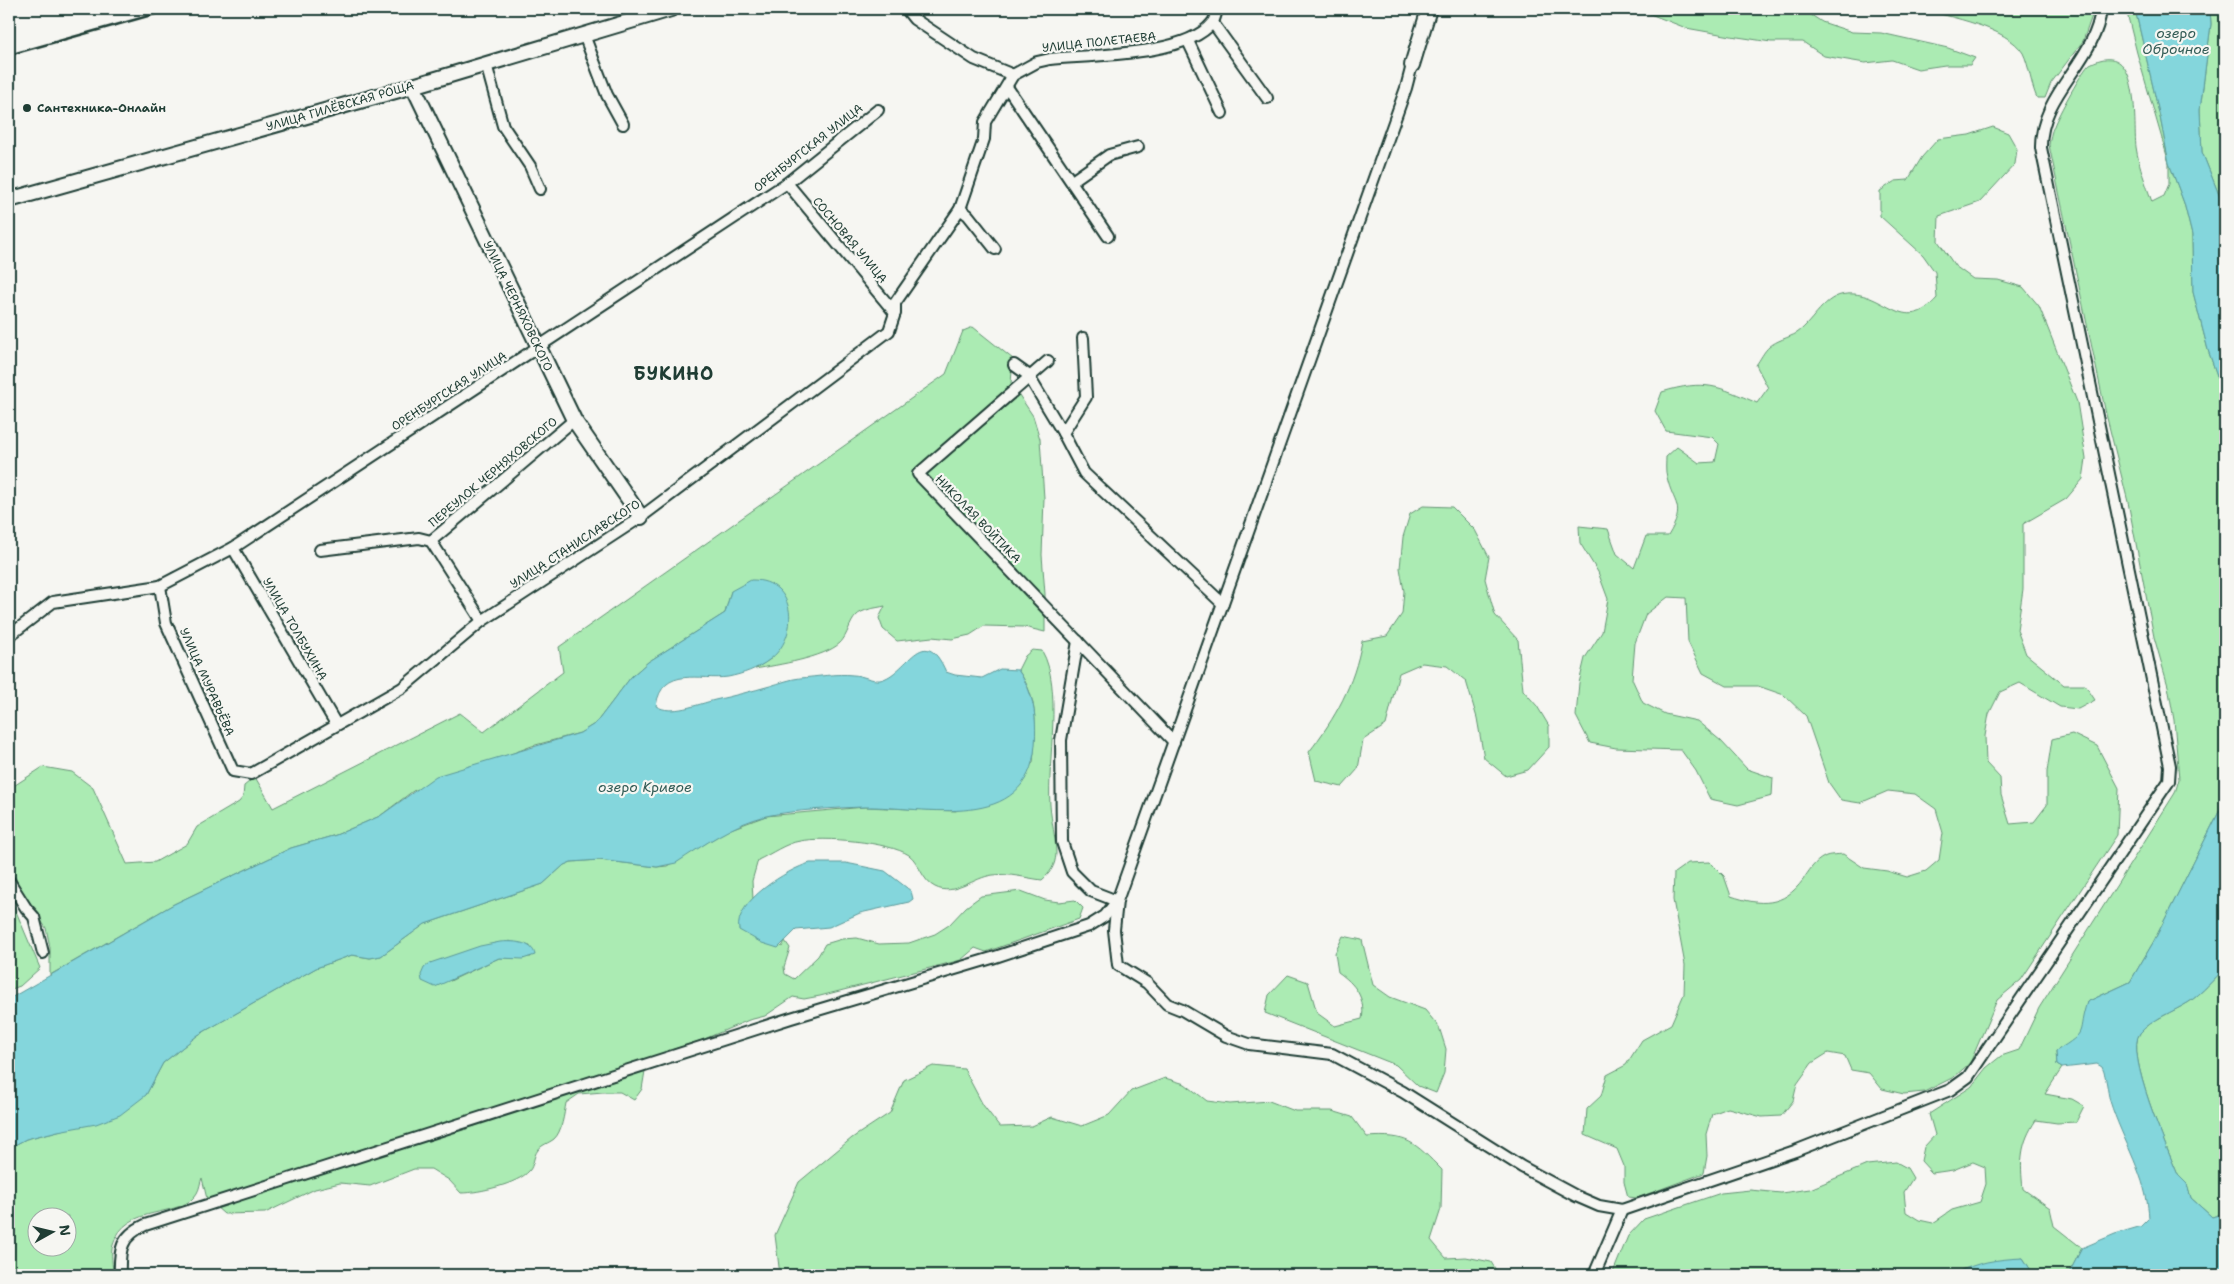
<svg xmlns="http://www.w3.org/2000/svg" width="2234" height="1284" viewBox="0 0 2234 1284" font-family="'Shantell Sans',sans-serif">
  <rect width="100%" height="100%" fill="#f6f6f2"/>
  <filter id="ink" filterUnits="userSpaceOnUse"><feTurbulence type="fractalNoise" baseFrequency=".02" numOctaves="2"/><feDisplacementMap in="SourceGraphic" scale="10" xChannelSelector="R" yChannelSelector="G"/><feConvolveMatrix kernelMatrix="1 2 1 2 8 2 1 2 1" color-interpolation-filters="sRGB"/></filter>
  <g filter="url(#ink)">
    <g fill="#abebb3" stroke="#659474" fill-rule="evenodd">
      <path d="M 1625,9 L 1802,9 L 1822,22 L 1852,32 L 1881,33 L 1948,48 L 1975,58 L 1970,65 L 1945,65 L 1918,69 L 1892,60 L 1865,63 L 1824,56 L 1803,42 L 1771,42 L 1731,36 L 1686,28 L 1645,12 Z"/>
      <path d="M 1921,9 L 2094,9 L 2094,10 L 2083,41 L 2051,83 L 2045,98 L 2037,98 C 2031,85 2029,65 2023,53 C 2007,27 1949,17 1921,9 Z"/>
      <path d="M 2126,9 L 2135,9 L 2160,117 L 2169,163 L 2184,203 L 2192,235 L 2193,292 L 2208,350 L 2225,398 L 2225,800 L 2154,941 L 2130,982 L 2087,1002 C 2084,1012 2084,1031 2077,1038 C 2072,1043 2063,1047 2056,1051 L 2057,1065 L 2062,1068 L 2045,1094 L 2072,1099 L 2084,1106 L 2076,1122 L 2057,1123 L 2036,1120 C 2020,1144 2020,1161 2023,1189 L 2050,1208 L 2054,1226 L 2082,1248 L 2068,1275 L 2034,1275 L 2023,1258 L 1963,1269 L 1953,1275 L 1612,1275 L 1628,1236 L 1644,1219 L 1721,1193 L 1750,1190 L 1781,1193 L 1810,1189 L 1867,1165 L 1896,1162 L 1907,1168 L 1913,1178 L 1904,1192 L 1906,1212 L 1919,1220 L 1933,1223 L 1952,1210 L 1980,1202 L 1986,1184 L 1985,1167 L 1973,1162 L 1953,1170 L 1932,1173 L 1921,1161 L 1924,1147 L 1935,1135 L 1929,1114 L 1971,1087 L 1986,1068 L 2001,1056 L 2019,1050 L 2039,1008 L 2063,970 L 2175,793 L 2179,779 L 2174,720 L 2168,686 L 2154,637 L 2128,502 L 2106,414 L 2049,145 C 2050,139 2051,132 2054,126 C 2057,117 2084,67 2090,64 C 2142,37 2133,121 2136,147 C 2139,167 2146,184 2152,202 L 2164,196 L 2169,184 L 2169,163 L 2137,53 Z"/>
      <path d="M 2210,9 L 2225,9 L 2225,210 L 2202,152 L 2200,110 L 2211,24 Z"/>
      <path d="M 1993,127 L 2008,133 L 2017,149 L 2015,164 L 1980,202 L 1939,216 L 1938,241 L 1955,266 L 1973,279 L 1998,280 L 2023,287 L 2039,306 L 2077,402 L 2086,459 L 2083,479 L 2066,499 L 2023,524 L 2023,589 L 2017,630 L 2026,654 L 2064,685 L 2085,685 L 2095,700 L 2078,709 L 2060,707 L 2020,683 L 2000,692 L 1989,714 L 1985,736 L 1986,763 L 2000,778 L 2001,795 L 2010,824 L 2034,822 L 2047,805 L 2047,772 L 2052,739 L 2072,734 L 2097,746 L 2119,788 L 2117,835 L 2021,980 L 1997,1000 L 1970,1063 L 1954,1077 L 1924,1092 L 1904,1094 L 1882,1089 L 1869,1073 L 1851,1070 L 1845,1056 L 1828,1053 L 1812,1063 L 1797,1084 L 1793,1101 L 1781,1116 L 1762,1117 L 1728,1108 L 1712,1114 L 1706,1134 L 1707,1156 L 1704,1173 L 1637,1198 L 1628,1197 L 1624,1182 L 1624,1166 L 1617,1149 L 1585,1135 L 1587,1109 L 1601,1096 L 1607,1075 L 1626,1065 L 1642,1040 L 1671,1024 L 1684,994 L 1685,965 L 1673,900 L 1674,873 L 1688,863 L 1710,862 L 1724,876 L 1731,896 C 1761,906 1783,907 1803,880 C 1808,872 1815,861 1824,857 C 1829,854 1837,855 1843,854 L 1864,868 L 1887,871 L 1907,877 L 1926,871 L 1939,860 L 1943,833 L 1936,809 L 1915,794 L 1888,791 L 1860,803 L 1841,800 L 1829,783 L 1806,716 L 1784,695 L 1758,686 L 1727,686 L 1703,673 L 1688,642 L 1686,598 L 1668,597 L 1646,614 L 1635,643 L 1632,679 L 1643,703 L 1665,714 L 1697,721 L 1721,741 L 1747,769 L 1773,778 L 1772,796 L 1738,805 L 1710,799 L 1696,771 L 1681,750 L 1616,748 L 1590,743 L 1576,716 L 1579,683 L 1585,658 L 1602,632 L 1608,599 L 1598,572 L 1580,543 L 1579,526 L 1608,529 L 1617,554 L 1634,568 L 1646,536 L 1668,536 C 1687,505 1673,505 1667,477 C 1665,471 1666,463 1666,457 L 1677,447 L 1699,463 L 1715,462 L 1719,444 L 1712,437 L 1666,431 L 1655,411 L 1662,392 C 1705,379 1718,386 1757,403 L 1768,388 L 1756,365 C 1760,360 1764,351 1769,347 C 1777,340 1788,338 1797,333 C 1814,321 1824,295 1847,294 C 1885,291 1903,337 1937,298 L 1935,272 L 1923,255 L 1880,216 L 1880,191 L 1895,181 L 1908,180 L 1922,157 L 1938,139 L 1969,135 Z"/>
      <path d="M 973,327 L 1013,359 L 1011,383 L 1033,416 L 1040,439 L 1044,498 L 1042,555 L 1045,594 L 1045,632 L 1024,627 L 984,626 L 970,635 L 952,639 L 932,637 L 897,641 L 883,629 L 879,618 L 885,606 C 877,608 862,609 856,616 C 849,623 848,635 840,643 C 824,658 777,665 755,669 L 772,658 L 731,591 L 725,613 L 648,662 L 631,677 L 596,723 L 580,733 L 532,746 L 413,791 L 380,816 L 336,835 L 291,848 L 174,904 L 50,975 L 50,947 L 46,928 L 24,895 L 9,865 L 9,789 L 43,767 L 72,772 L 93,788 L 127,864 L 155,862 L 187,844 L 197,827 L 239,802 L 243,797 L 244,786 L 255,777 L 273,808 L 460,713 L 484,732 L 563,672 L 559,647 L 946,374 L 963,331 Z"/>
      <path d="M 1423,506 L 1452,507 L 1475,530 L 1489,557 L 1485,579 L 1495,615 L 1518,640 L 1523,690 L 1537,706 L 1549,726 L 1549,747 L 1528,770 L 1506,776 L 1484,758 L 1477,718 L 1466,681 L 1447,666 L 1422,663 L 1399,673 L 1386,725 L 1363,740 L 1358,769 L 1342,787 L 1316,781 L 1309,752 C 1336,717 1354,685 1362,641 L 1387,636 L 1402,614 L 1404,591 L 1400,568 L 1403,537 L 1410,514 Z"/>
      <path d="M 1032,650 L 1042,651 C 1063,687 1047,761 1050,805 C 1051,821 1056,838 1056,854 C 1055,866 1051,872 1042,880 C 1026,878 1009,873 993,875 C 974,877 954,897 935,887 C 922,881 919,862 909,855 C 889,842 823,836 800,841 C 786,843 771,854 758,860 L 752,881 L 753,899 L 745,910 L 782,947 L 785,941 L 790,948 L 784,967 L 785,974 L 794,979 L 818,956 L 825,944 L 842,939 L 857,938 L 879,944 L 909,943 L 935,934 L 949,925 L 966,907 L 981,896 L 1021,891 L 1045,900 L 1059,902 L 1075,900 L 1083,908 L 1079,919 L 986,952 L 975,948 L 961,960 L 820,996 L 804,999 L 793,997 L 765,1016 L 749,1020 L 702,1040 L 665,1052 L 645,1071 L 642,1089 L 634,1100 L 620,1092 L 603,1092 L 579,1094 L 566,1103 C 564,1114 562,1132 554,1139 C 549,1143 541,1145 538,1150 C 533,1156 534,1166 529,1171 C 518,1184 478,1193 461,1193 L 449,1180 L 431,1169 L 414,1169 L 370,1186 L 340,1183 L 315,1189 L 265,1213 L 224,1214 L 207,1199 L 202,1178 C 200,1182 200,1188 197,1193 C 182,1220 125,1202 113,1245 C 110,1253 113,1266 113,1275 L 9,1275 L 9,1148 L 26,1139 L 58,1131 L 146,1095 L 163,1063 L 198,1035 L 316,968 L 352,955 L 370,958 L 381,956 L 425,924 L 543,884 L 564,865 L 571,862 L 599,860 L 657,867 L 667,866 L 728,830 L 766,816 L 865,807 L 956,811 L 1033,763 C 1036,728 1039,699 1018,670 L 1025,656 ZM 509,941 L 530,946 L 531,957 L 499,958 L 450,981 ZM 38,1216 L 68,1216 L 68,1246 L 38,1246 Z"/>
      <path d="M 9,895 L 40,968 L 20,986 L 9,990 Z"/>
      <path d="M 1343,936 L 1362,940 L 1373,985 L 1390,997 L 1425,1010 L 1439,1027 L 1446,1049 L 1444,1073 L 1436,1093 L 1418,1086 L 1396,1065 L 1265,1013 L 1269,995 L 1288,975 L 1308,982 L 1317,1013 L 1335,1026 L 1362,1019 C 1366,998 1355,984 1338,972 L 1335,953 Z"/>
      <path d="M 2225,968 L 2225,1213 L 2212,1217 L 2191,1198 L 2187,1184 L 2178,1175 C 2168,1151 2124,1052 2140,1033 C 2152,1019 2173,1012 2189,1002 C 2202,993 2214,979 2225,968 Z"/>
      <path d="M 933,1066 L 964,1069 L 983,1105 L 1000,1127 L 1032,1126 L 1052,1117 L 1082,1126 L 1109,1115 L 1131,1091 L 1165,1078 L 1185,1084 L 1207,1101 L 1230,1104 L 1269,1101 L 1295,1111 L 1332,1111 L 1352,1117 L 1367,1137 C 1408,1134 1414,1142 1442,1170 L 1441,1209 L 1431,1240 L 1446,1258 L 1466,1257 L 1491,1262 L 1499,1275 L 780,1275 L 775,1235 L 799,1182 L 852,1138 L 890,1113 L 904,1080 Z"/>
    </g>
    <g fill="#84d6dc" stroke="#5c9999">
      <path d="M 2135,9 L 2210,9 L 2211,24 L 2200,110 L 2202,152 L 2225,210 L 2225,398 L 2208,350 L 2193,292 L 2192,235 L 2184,203 L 2169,163 L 2160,117 Z"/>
      <path d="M 751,580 C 798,579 800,638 769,660 C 757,669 743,674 728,677 C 701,681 662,665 656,706 C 671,716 698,704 715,700 C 733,696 752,691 770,686 C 780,683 790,679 800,678 C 817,677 837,673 853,675 C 861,675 872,681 880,680 C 907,675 923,619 946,672 L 955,675 L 982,678 L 1000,669 L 1018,670 C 1034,693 1037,717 1035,745 C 1028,835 925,806 864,807 C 836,808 794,810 766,816 C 733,824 705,844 676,863 L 657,867 L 599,860 L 571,862 L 564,865 L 543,884 L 425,924 L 381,956 L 370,958 L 352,955 L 316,968 L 198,1035 L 163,1063 L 146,1095 L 120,1115 L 96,1124 L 58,1131 L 26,1139 L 9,1148 L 9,999 L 174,904 L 291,848 L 336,835 L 380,816 L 436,776 L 580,733 L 596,723 L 631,677 L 648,662 L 725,613 L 731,591 Z"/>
      <path d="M 2225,800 L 2225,968 C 2214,979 2202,993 2189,1002 C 2173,1012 2152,1019 2140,1033 C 2124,1052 2168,1151 2178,1175 L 2187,1184 L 2191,1198 L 2212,1217 L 2225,1213 L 2225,1275 L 2068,1275 L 2082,1248 L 2115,1234 L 2142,1226 L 2149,1219 C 2148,1178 2122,1140 2110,1101 C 2107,1090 2107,1078 2102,1067 L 2097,1064 L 2062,1068 L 2057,1065 L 2056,1051 C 2090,1030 2076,1035 2087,1002 L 2130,982 L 2154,941 Z"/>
      <path d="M 810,863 L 846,863 L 885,871 L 911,891 L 913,899 L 909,902 L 860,913 L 829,927 L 796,930 L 778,948 L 762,943 L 739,930 C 733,902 788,869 810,863 Z"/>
      <path d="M 500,942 C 511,941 533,941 535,955 L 523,959 L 499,958 L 435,987 L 422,981 L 421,975 L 424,968 L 430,963 L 480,946 Z"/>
      <path d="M 2023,1258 L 2034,1275 L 1953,1275 C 1974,1262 1999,1259 2023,1258 Z"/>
    </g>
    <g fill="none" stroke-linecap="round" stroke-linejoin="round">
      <defs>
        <g id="street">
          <path d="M 906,9 L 914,19 L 974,59 L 1013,75"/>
          <path d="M 1213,23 L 1267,98"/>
          <path d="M 584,35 L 607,95 L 623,124"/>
          <path d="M 1188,41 L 1222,113"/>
          <path d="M 486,64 L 503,126 L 530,166 L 540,189"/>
          <path d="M 1412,65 L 1406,88 L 1117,901 L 1114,930 L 1118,965 L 1147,983 L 1167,1004 L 1182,1010 L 1226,1036 L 1249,1044 L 1332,1054 L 1403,1092 L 1522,1167 L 1576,1196 L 1599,1206 L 1622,1210 L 1795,1151 L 1950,1090 L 1968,1077 L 2169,781 L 2170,766 L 2041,148 C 2040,93 2096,61 2101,9"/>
          <path d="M 1007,87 L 1108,236"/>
          <path d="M 1072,181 L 1109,155 L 1138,147"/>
          <path d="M 787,183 L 895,313"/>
          <path d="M 960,209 L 968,215 L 995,249"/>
          <path d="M 1083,338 L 1086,397 L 1063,433 L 1084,473 L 1223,604"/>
          <path d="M 1048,361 L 918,474 L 1174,742"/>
          <path d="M 1014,365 L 1028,375 L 1063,433"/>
          <path d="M 233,548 L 336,724"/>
          <path d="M 320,550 L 419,538 L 431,541"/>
          <path d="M 160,586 L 166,623 L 233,771 L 251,774 L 402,688 L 482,621 L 641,517 L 889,331 L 895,313 L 895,303 L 960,209 L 984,139 L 985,122 L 1013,75 L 1037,62 L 1050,59 C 1091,55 1186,56 1212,23 C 1215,20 1216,13 1217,9"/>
          <path d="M 482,621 L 431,541 L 574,420"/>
          <path d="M 9,636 L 53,602 L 160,586 L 233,548 L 787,183 L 878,110"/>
          <path d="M 1078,641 L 1061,740 L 1062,842 L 1072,872 L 1091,891 L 1117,901"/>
          <path d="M 9,881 L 26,908 L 34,917 L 43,953"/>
          <path d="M 120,1275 C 119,1249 121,1236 145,1225 L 791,1018 L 992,958 L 1089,926 L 1105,916 L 1116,902"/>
          <path d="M 1594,1275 L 1622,1210"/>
        </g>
        <g id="secondary">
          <path d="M 1412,65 L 1429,9"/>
          <path d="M 413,86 L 574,420 L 641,517"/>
          <path d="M 9,200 L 413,86 L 671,9"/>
        </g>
      </defs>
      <use href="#street" stroke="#1f3d34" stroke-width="14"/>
      <use href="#secondary" stroke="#1f3d34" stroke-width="18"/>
      <use href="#street" stroke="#f6f6f2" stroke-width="10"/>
      <use href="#secondary" stroke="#f6f6f2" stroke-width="14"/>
      <path stroke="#1f3d34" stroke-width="2.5" d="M 9,55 L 173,9"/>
    </g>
  </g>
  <circle fill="#1f3d34" stroke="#f6f6f2" stroke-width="2" cx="27" cy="108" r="5"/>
  <g text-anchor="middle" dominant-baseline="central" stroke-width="4.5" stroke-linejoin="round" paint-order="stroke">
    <g font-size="12" fill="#1f3d34" stroke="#f6f6f2">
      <text transform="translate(1099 42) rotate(-6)">УЛИЦА ПОЛЕТАЕВА</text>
      <text transform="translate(340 106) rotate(-16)">УЛИЦА ГИЛЁВСКАЯ РОЩА</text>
      <text transform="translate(808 148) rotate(-38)">ОРЕНБУРГСКАЯ УЛИЦА</text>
      <text transform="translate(850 240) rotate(50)">СОСНОВАЯ УЛИЦА</text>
      <text transform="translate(518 306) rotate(64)">УЛИЦА ЧЕРНЯХОВСКОГО</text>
      <text transform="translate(449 391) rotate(-33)">ОРЕНБУРГСКАЯ УЛИЦА</text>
      <text transform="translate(493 472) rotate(-40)">ПЕРЕУЛОК ЧЕРНЯХОВСКОГО</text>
      <text transform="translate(978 519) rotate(46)">НИКОЛАЯ ВОЙТИКА</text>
      <text transform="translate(575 544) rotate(-33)">УЛИЦА СТАНИСЛАВСКОГО</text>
      <text transform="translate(295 629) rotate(60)">УЛИЦА ТОЛБУХИНА</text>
      <text transform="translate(207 682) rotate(66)">УЛИЦА МУРАВЬЁВА</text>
    </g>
    <g font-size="12" font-weight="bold" fill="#1f3d34" stroke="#f6f6f2" text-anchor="start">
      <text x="37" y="108">Сантехника-Онлайн</text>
    </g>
    <g font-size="14" font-style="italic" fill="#335c56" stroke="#f6f6f2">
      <text x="2176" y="33">озеро<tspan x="2176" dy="16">Оброчное</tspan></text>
      <text x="645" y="787">озеро Кривое</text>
    </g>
    <g font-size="18" font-weight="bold" letter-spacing="1" fill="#1f3d34" stroke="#f6f6f2">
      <text x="674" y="374">БУКИНО</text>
    </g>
  </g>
  <rect width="2234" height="1284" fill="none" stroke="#f6f6f2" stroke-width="30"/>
  <rect x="15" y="15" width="2204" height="1254" fill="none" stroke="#1f3d34" stroke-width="2" filter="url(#ink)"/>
  <g transform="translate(52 1232) rotate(82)"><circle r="24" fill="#f6f6f2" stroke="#a0aca6"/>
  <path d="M0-4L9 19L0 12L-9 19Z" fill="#1f3d34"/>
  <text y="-8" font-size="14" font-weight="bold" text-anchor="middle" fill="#1f3d34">N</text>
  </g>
</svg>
